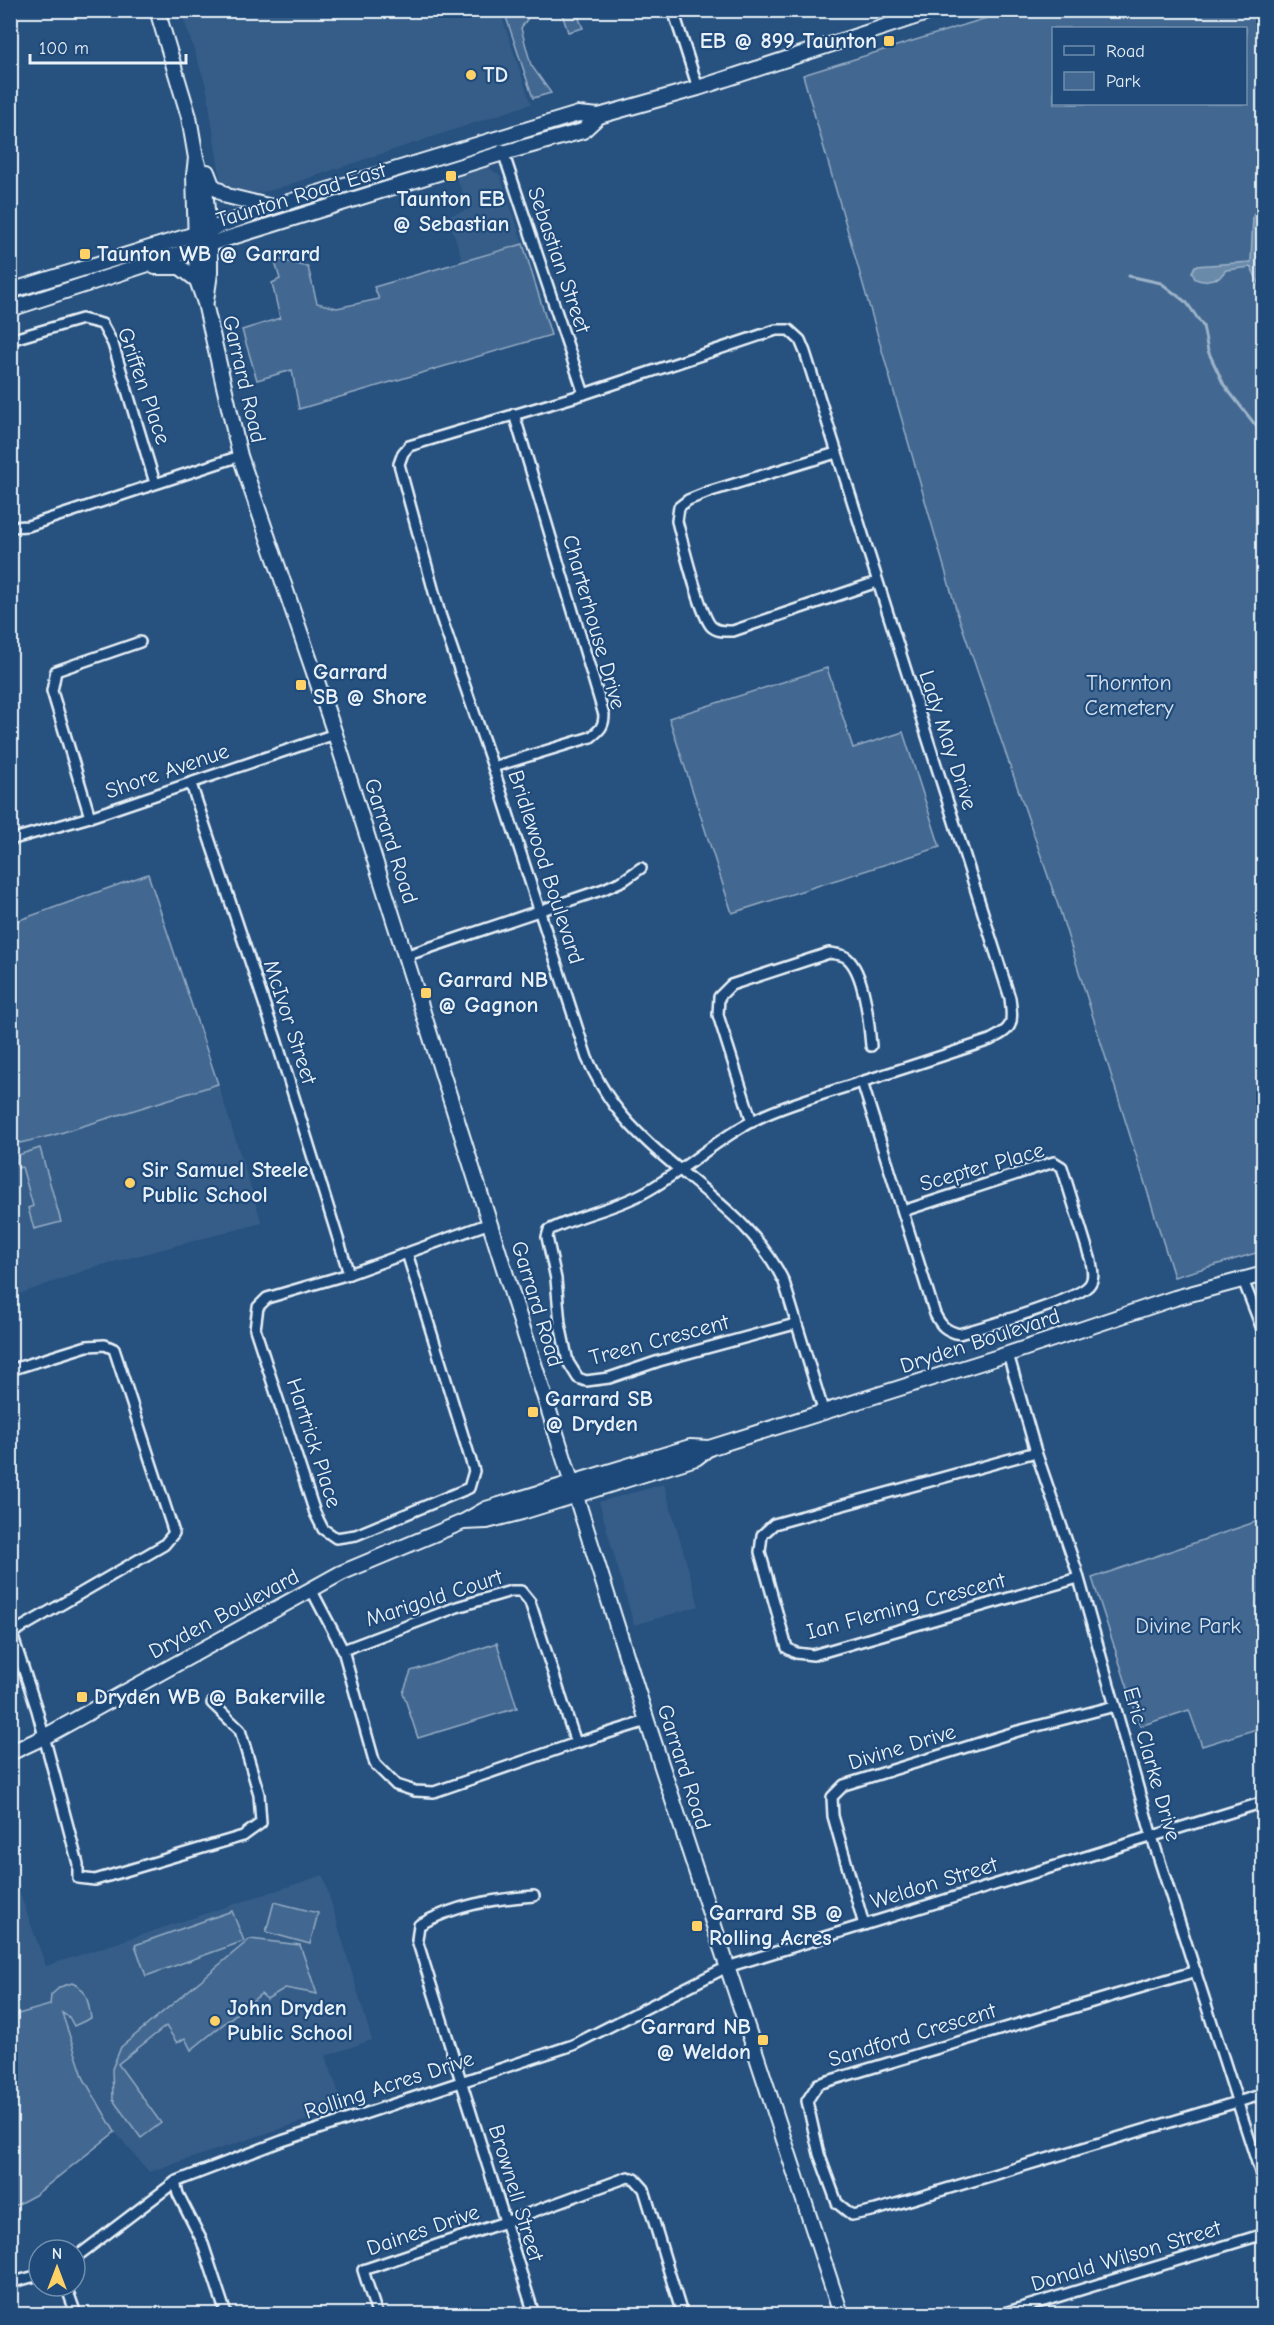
<svg xmlns="http://www.w3.org/2000/svg" width="1274" height="2325" viewBox="0 0 1274 2325" font-family="'Comic Neue',sans-serif">
  <rect width="100%" height="100%" fill="#27517f"/>
  <filter id="ink" filterUnits="userSpaceOnUse"><feTurbulence type="fractalNoise" baseFrequency=".0167" numOctaves="2"/><feDisplacementMap in="SourceGraphic" scale="12" xChannelSelector="R" yChannelSelector="G"/><feConvolveMatrix kernelMatrix="1 2 1 2 8 2 1 2 1" color-interpolation-filters="sRGB"/></filter>
  <g filter="url(#ink)">
    <g fill="#355d88">
      <path d="M 181,11 L 500,11 L 531,104 L 273,190 L 245,195 L 221,183 L 206,86 Z"/>
      <path d="M 486,166 L 500,175 L 523,244 L 463,262 L 448,216 L 470,209 L 455,175 Z"/>
      <path d="M 218,1084 L 262,1223 L 95,1267 L 11,1297 L 10,1136 L 20,1143 L 54,1135 Z"/>
      <path d="M 664,1484 L 699,1606 L 634,1625 L 599,1502 Z"/>
      <path d="M 10,1866 L 46,1966 L 323,1875 L 372,2040 L 326,2056 L 344,2108 L 149,2172 L 115,2132 L 84,2079 L 59,2003 L 11,2016 Z"/>
    </g>
    <g fill="#436891" stroke="#96acc4" stroke-width="1.5" fill-rule="evenodd">
      <path d="M 504,11 L 540,11 L 530,15 L 521,28 L 531,65 L 551,93 L 533,98 Z"/>
      <path d="M 561,11 L 576,11 L 583,28 L 568,32 Z"/>
      <path d="M 1009,11 L 1263,11 L 1263,1251 L 1174,1277 L 1060,911 L 957,612 L 803,75 ZM 1054,28 L 1246,28 L 1246,104 L 1054,104 Z"/>
      <path d="M 523,244 L 551,335 L 299,409 L 292,370 L 257,380 L 242,330 L 280,318 L 272,283 L 280,279 L 274,258 L 308,267 L 317,303 L 337,308 L 379,299 L 374,287 Z"/>
      <path d="M 827,668 L 853,748 L 903,732 L 940,847 L 732,913 L 669,718 Z"/>
      <path d="M 148,874 L 218,1084 L 54,1135 L 20,1143 L 10,1136 L 11,923 Z"/>
      <path d="M 40,1148 L 61,1222 L 34,1229 L 28,1208 L 33,1206 L 22,1167 L 18,1168 L 15,1156 Z"/>
      <path d="M 1258,1521 L 1264,1537 L 1263,1727 L 1202,1746 L 1189,1710 L 1140,1726 L 1092,1578 Z"/>
      <path d="M 497,1643 L 517,1708 L 418,1738 L 403,1693 L 411,1671 Z"/>
      <path d="M 274,1902 L 318,1913 L 310,1944 L 266,1932 Z"/>
      <path d="M 232,1911 L 244,1941 L 146,1976 L 135,1945 Z"/>
      <path d="M 250,1939 L 300,1945 L 317,1994 L 285,1988 L 267,1999 L 261,1994 L 191,2050 L 185,2038 L 177,2043 L 166,2026 L 118,2064 L 161,2123 L 141,2138 L 113,2100 L 112,2069 L 121,2047 Z"/>
      <path d="M 72,1983 C 88,1990 88,2002 91,2018 L 74,2026 L 69,2017 L 62,2013 L 84,2079 L 115,2132 L 35,2195 L 11,2208 L 11,2016 L 50,2005 L 51,1995 L 60,1987 Z"/>
    </g>
    <path fill="#6b8aaa" stroke="#9db3c9" stroke-width="1.5" d="M 1263,206 L 1263,284 L 1260,286 L 1251,267 L 1226,270 L 1219,278 L 1202,281 L 1195,279 L 1192,272 L 1195,266 L 1251,262 L 1253,216 L 1257,209 Z"/>
    <g fill="none" stroke-linecap="round" stroke-linejoin="round">
      <path stroke="#9db3c9" stroke-width="3" d="M 1129,276 L 1161,283 L 1187,303 L 1203,326 L 1208,351 L 1224,385 L 1264,436"/>
      <defs>
        <g id="street">
          <path d="M 673,10 L 698,88"/>
          <path d="M 502,149 L 584,394"/>
          <path d="M 10,340 L 82,319 L 102,324 L 113,344 L 155,483"/>
          <path d="M 836,453 L 708,492 L 688,500 L 679,507 L 677,521 C 682,540 700,614 711,626 C 717,632 725,631 733,631 L 877,582"/>
          <path d="M 10,527 L 28,526 L 240,456"/>
          <path d="M 493,767 L 591,737 C 600,730 604,726 604,715 L 514,414"/>
          <path d="M 191,784 L 276,1039 L 349,1274"/>
          <path d="M 90,817 L 52,691 L 56,671 L 140,642"/>
          <path d="M 10,840 L 90,817 L 335,734"/>
          <path d="M 405,956 L 604,889 L 624,880 L 641,868"/>
          <path d="M 862,1082 L 935,1314 C 941,1326 945,1330 959,1334 C 982,1327 1080,1300 1090,1284 C 1095,1277 1092,1269 1091,1261 L 1062,1167 L 1054,1162 L 903,1211"/>
          <path d="M 752,1122 L 718,1015 L 719,997 L 731,985 L 829,953 C 835,954 842,954 847,958 C 865,973 869,1024 871,1046"/>
          <path d="M 407,1253 L 474,1471 L 469,1488 L 356,1535 L 336,1538 L 323,1529 L 315,1513 L 255,1329 L 258,1307 L 267,1298 L 349,1274 L 490,1223"/>
          <path d="M 1243,1280 L 1264,1334"/>
          <path d="M 795,1324 L 659,1361 L 609,1378 L 586,1381 L 578,1378 L 568,1362 L 560,1324 L 556,1279 L 547,1237 L 549,1230 C 581,1214 616,1209 647,1191 C 688,1168 722,1134 765,1115 C 797,1101 831,1092 864,1081 C 906,1068 948,1054 990,1040 C 1014,1028 1013,1024 1010,998 L 805,352 L 800,340 L 789,330 L 776,330 L 584,394 L 409,446 L 403,453 L 399,464 L 440,614 L 493,767 L 587,1058 C 595,1075 603,1090 614,1105 C 663,1171 748,1206 784,1282 L 824,1413"/>
          <path d="M 1008,1354 L 1036,1452 L 1076,1568 L 1152,1837 L 1264,2184"/>
          <path d="M 10,1370 L 87,1346 L 105,1345 L 114,1349 L 174,1533 L 164,1545 L 12,1633"/>
          <path d="M 1036,1452 L 774,1524 L 762,1535 L 760,1552 L 787,1648 L 796,1653 L 813,1655 L 1078,1578"/>
          <path d="M 312,1591 L 343,1650 L 375,1764 L 396,1785 L 415,1791 L 434,1792 L 576,1743 L 647,1721"/>
          <path d="M 10,1628 L 37,1710 L 78,1864 L 78,1878 L 95,1880 L 243,1836 L 261,1823 L 259,1794 L 240,1730 L 212,1703"/>
          <path d="M 343,1650 L 457,1607 L 511,1591 L 521,1591 L 530,1602 L 576,1743"/>
          <path d="M 864,1925 L 833,1816 L 832,1797 L 844,1785 L 1018,1731 L 1115,1706"/>
          <path d="M 1196,1971 L 818,2084 L 807,2101 L 819,2154 L 837,2203 L 852,2215 L 876,2210 L 1264,2094"/>
          <path d="M 175,2182 L 178,2194 L 202,2241 L 226,2314"/>
          <path d="M 75,2258 L 175,2182 L 185,2178 L 282,2141 L 573,2045 L 727,1967 L 1264,1802"/>
          <path d="M 10,2283 L 39,2275"/>
          <path d="M 66,2286 L 76,2314"/>
          <path d="M 377,2314 L 363,2270 L 505,2222 L 628,2177 L 635,2179 L 644,2189 L 682,2314"/>
          <path d="M 534,2314 L 417,1940 L 419,1925 C 455,1905 493,1899 534,1896"/>
          <path d="M 1001,2314 L 1264,2234"/>
        </g>
        <g id="secondary">
          <path d="M 157,10 L 189,117 L 196,158 L 205,187 L 210,245 L 210,273 L 206,301"/>
          <path d="M 196,158 L 194,175 L 197,280 L 205,303 L 240,456 L 335,734 L 647,1721 L 841,2314"/>
          <path d="M 207,172 L 212,185 L 227,196 L 272,207"/>
          <path d="M 155,267 L 180,267 L 197,280"/>
          <path d="M 10,291 L 208,230 L 272,207 L 578,114 L 599,116 L 698,88 L 936,10"/>
          <path d="M 10,309 L 197,248 L 503,153 L 583,131 L 599,116"/>
          <path d="M 463,1522 L 487,1521 L 522,1512 L 696,1458 L 709,1448 L 1008,1354 L 1175,1298 L 1264,1274"/>
          <path d="M 10,1753 L 44,1737 L 341,1573 L 463,1522 L 486,1509 L 690,1447 L 709,1448"/>
        </g>
      </defs>
      <use href="#street" stroke="#e8f1f8" stroke-width="14"/>
      <use href="#secondary" stroke="#e8f1f8" stroke-width="18"/>
      <use href="#street" stroke="#1f4a7a" stroke-width="9"/>
      <use href="#secondary" stroke="#1f4a7a" stroke-width="14"/>
    </g>
  </g>
  <g fill="#ffd166" stroke="#1f4a7a" stroke-width="2">
    <rect x="883" y="35" width="12" height="12" rx="3"/>
    <circle cx="471" cy="75" r="6"/>
    <rect x="445" y="170" width="12" height="12" rx="3"/>
    <rect x="79" y="248" width="12" height="12" rx="3"/>
    <rect x="295" y="679" width="12" height="12" rx="3"/>
    <rect x="420" y="987" width="12" height="12" rx="3"/>
    <circle cx="130" cy="1183" r="6"/>
    <rect x="527" y="1406" width="12" height="12" rx="3"/>
    <rect x="76" y="1691" width="12" height="12" rx="3"/>
    <rect x="691" y="1920" width="12" height="12" rx="3"/>
    <circle cx="215" cy="2021" r="6"/>
    <rect x="757" y="2034" width="12" height="12" rx="3"/>
  </g>
  <g text-anchor="middle" dominant-baseline="central" stroke-width="4.5" stroke-linejoin="round" paint-order="stroke">
    <g font-size="22" font-weight="bold" fill="#e8f1f8" stroke="#1f4a7a" text-anchor="start">
      <text x="877" y="41" text-anchor="end">EB @ 899 Taunton</text>
      <text x="483" y="75">TD</text>
      <text x="451" y="199" text-anchor="middle">Taunton EB<tspan x="451" dy="25">@ Sebastian</tspan></text>
      <text x="97" y="254">Taunton WB @ Garrard</text>
      <text x="313" y="672">Garrard<tspan x="313" dy="25">SB @ Shore</tspan></text>
      <text x="438" y="980">Garrard NB<tspan x="438" dy="25">@ Gagnon</tspan></text>
      <text x="142" y="1170">Sir Samuel Steele<tspan x="142" dy="25">Public School</tspan></text>
      <text x="545" y="1399">Garrard SB<tspan x="545" dy="25">@ Dryden</tspan></text>
      <text x="94" y="1697">Dryden WB @ Bakerville</text>
      <text x="709" y="1913">Garrard SB @<tspan x="709" dy="25">Rolling Acres</tspan></text>
      <text x="227" y="2008">John Dryden<tspan x="227" dy="25">Public School</tspan></text>
      <text x="751" y="2027" text-anchor="end">Garrard NB<tspan x="751" dy="25">@ Weldon</tspan></text>
    </g>
    <g font-size="22" fill="#e8f1f8" stroke="#1f4a7a">
      <text transform="translate(301 195) rotate(-17)">Taunton Road East</text>
      <text transform="translate(559 260) rotate(71)">Sebastian Street</text>
      <text transform="translate(244 379) rotate(77)">Garrard Road</text>
      <text transform="translate(144 386) rotate(71)">Griffen Place</text>
      <text transform="translate(594 622) rotate(74)">Charterhouse Drive</text>
      <text transform="translate(948 740) rotate(72)">Lady May Drive</text>
      <text transform="translate(167 771) rotate(-19)">Shore Avenue</text>
      <text transform="translate(391 841) rotate(72)">Garrard Road</text>
      <text transform="translate(546 867) rotate(72)">Bridlewood Boulevard</text>
      <text transform="translate(290 1022) rotate(72)">McIvor Street</text>
      <text transform="translate(982 1167) rotate(-16)">Scepter Place</text>
      <text transform="translate(537 1304) rotate(73)">Garrard Road</text>
      <text transform="translate(659 1340) rotate(-15)">Treen Crescent</text>
      <text transform="translate(980 1341) rotate(-18)">Dryden Boulevard</text>
      <text transform="translate(314 1443) rotate(72)">Hartrick Place</text>
      <text transform="translate(434 1598) rotate(-18)">Marigold Court</text>
      <text transform="translate(906 1606) rotate(-15)">Ian Fleming Crescent</text>
      <text transform="translate(224 1614) rotate(-28)">Dryden Boulevard</text>
      <text transform="translate(902 1747) rotate(-17)">Divine Drive</text>
      <text transform="translate(1152 1764) rotate(74)">Eric Clarke Drive</text>
      <text transform="translate(684 1767) rotate(72)">Garrard Road</text>
      <text transform="translate(934 1883) rotate(-17)">Weldon Street</text>
      <text transform="translate(912 2035) rotate(-17)">Sandford Crescent</text>
      <text transform="translate(389 2085) rotate(-18)">Rolling Acres Drive</text>
      <text transform="translate(516 2193) rotate(73)">Brownell Street</text>
      <text transform="translate(423 2230) rotate(-19)">Daines Drive</text>
      <text transform="translate(1126 2256) rotate(-17)">Donald Wilson Street</text>
    </g>
    <g font-size="22" fill="#d8e3ee" stroke="#1f4a7a">
      <text x="1129" y="683">Thornton<tspan x="1129" dy="25">Cemetery</tspan></text>
      <text x="1188" y="1626">Divine Park</text>
    </g>
  </g>
  <rect width="1274" height="2325" fill="none" stroke="#1f4a7a" stroke-width="36"/>
  <rect x="18" y="18" width="1238" height="2289" fill="none" stroke="#e8f1f8" stroke-width="2" filter="url(#ink)"/>
  <rect x="1052" y="27" width="195" height="78" fill="#1f4a7a" stroke="#6f8dac" stroke-width="1.5"/>
  <rect x="1064" y="46" width="30" height="9" fill="#1f4a7a" stroke="#6f8dac" stroke-width="1.5"/>
  <text x="1106" y="57" font-size="18" fill="#e8f1f8">Road</text>
  <rect x="1064" y="72" width="30" height="18" fill="#436891" stroke="#6f8dac" stroke-width="1.5"/>
  <text x="1106" y="87" font-size="18" fill="#e8f1f8">Park</text>
  <g transform="translate(57 2268)"><circle r="28" fill="#1f4a7a" stroke="#6f8dac" stroke-width="1.5"/>
  <path d="M0-4.5L10 22L0 15L-10 22Z" fill="#ffd166"/>
  <text y="-9" font-size="16" font-weight="bold" text-anchor="middle" fill="#e8f1f8">N</text>
  </g>
  <path d="M30 54v9h156v-9" fill="none" stroke="#e8f1f8" stroke-width="3"/>
  <text x="39" y="54" font-size="18" fill="#e8f1f8" stroke="#1f4a7a" stroke-width="4.5" paint-order="stroke">100 m</text>
</svg>
